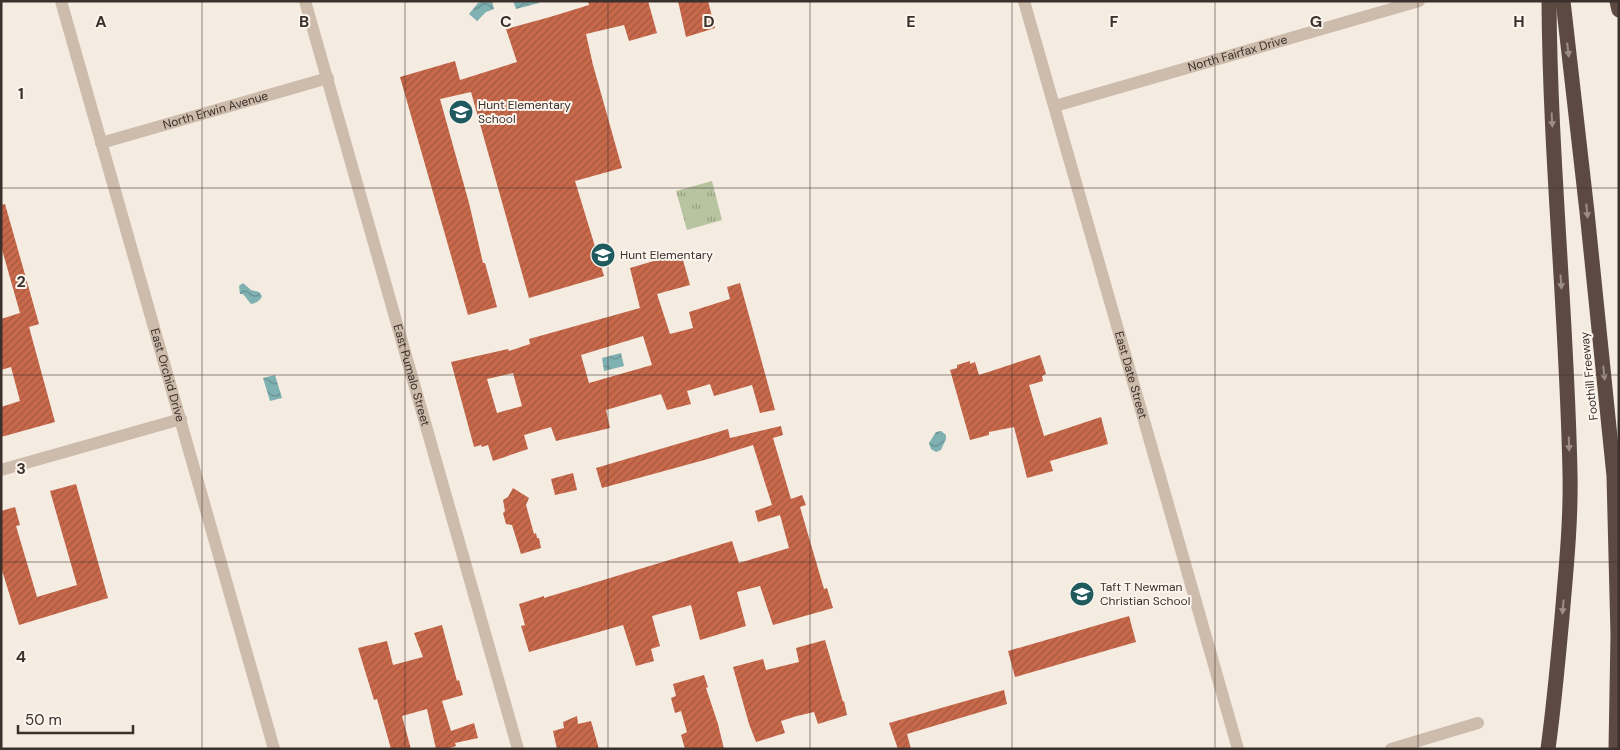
<svg xmlns="http://www.w3.org/2000/svg" width="1620" height="750" viewBox="0 0 1620 750" font-family="'DM Sans',sans-serif">
  <defs>
    <pattern id="park-tufts" width="24" height="20" patternUnits="userSpaceOnUse" patternTransform="scale(1.25)"><rect width="24" height="20" fill="#b8c4a0"/><path d="M3 7l-1-3M5 7V3M7 7l1-3M15 17l-1-3M17 17v-4M19 17l1-3" fill="none" stroke="#97a083"/></pattern>
    <pattern id="water-waves" width="16" height="10" patternUnits="userSpaceOnUse" patternTransform="scale(1.25)"><rect width="16" height="10" fill="#7fb0b2"/><path d="M0 5q4-4 8 0t8 0" fill="none" stroke="#699091"/></pattern>
    <pattern id="building-hatch" width="6" height="6" patternUnits="userSpaceOnUse" patternTransform="scale(1.25)"><rect width="6" height="6" fill="#c8694b"/><path d="M-1 1l2-2M0 6l6-6M5 7l2-2" fill="none" stroke="#a4573f"/></pattern>
  </defs>
  <rect width="100%" height="100%" fill="#f4ebe1"/>
  <path fill="url(#park-tufts)" d="M 712,181 L 722,220 L 687,230 L 676,191 Z"/>
  <g fill="url(#water-waves)">
    <path d="M 483,1 L 492,1 L 494,9 L 486,12 L 477,21 L 469,14 L 478,3 Z"/>
    <path d="M 513,1 L 539,1 L 539,3 L 516,9 Z"/>
    <path d="M 243,283 L 251,290 L 259,292 L 262,296 C 260,301 256,303 251,304 L 243,294 L 240,294 L 239,286 Z"/>
    <path d="M 621,353 L 624,366 L 604,371 L 602,358 Z"/>
    <path d="M 275,375 L 282,398 L 270,401 L 263,378 Z"/>
    <path d="M 941,431 L 946,435 L 946,439 L 941,450 L 936,452 L 931,449 L 929,443 L 936,432 Z"/>
  </g>
  <g fill="url(#building-hatch)" fill-rule="evenodd">
    <path d="M 588,1 L 648,1 L 657,33 L 629,41 L 624,25 L 586,34 L 593,65 L 622,168 L 575,181 L 604,276 L 529,298 L 471,92 L 440,99 L 469,203 L 483,263 L 485,263 L 497,307 L 468,315 L 400,77 L 455,61 L 460,80 L 517,62 L 506,29 L 550,17 L 589,5 Z"/>
    <path d="M 678,1 L 708,1 L 715,28 L 686,37 Z"/>
    <path d="M 5,204 L 39,324 L 29,327 L 55,422 L 1,437 L 1,407 L 20,401 L 11,367 L 1,370 L 1,319 L 20,313 L 1,246 L 1,205 Z"/>
    <path d="M 681,253 L 690,285 L 657,294 L 670,334 L 693,328 L 689,312 L 730,299 L 727,287 L 740,283 L 775,410 L 760,413 L 752,385 L 714,396 L 710,384 L 687,391 L 691,404 L 667,410 L 661,394 L 606,410 L 610,428 L 556,441 L 551,427 L 524,435 L 528,449 L 493,461 L 488,445 L 482,447 L 481,445 L 474,447 L 451,362 L 508,349 L 509,351 L 530,344 L 529,339 L 640,308 L 630,268 ZM 643,336 L 652,365 L 589,383 L 581,355 ZM 513,373 L 522,406 L 497,413 L 487,379 Z"/>
    <path d="M 1040,355 L 1046,374 L 1042,376 L 1043,381 L 1029,385 L 1044,436 L 1101,417 L 1108,444 L 1050,461 L 1053,471 L 1027,478 L 1014,427 L 989,432 L 989,435 L 970,440 L 950,370 L 957,368 L 957,365 L 970,361 L 970,364 L 975,362 L 979,375 Z"/>
    <path d="M 781,426 L 783,435 L 773,438 L 791,499 L 802,495 L 806,505 L 800,507 L 824,589 L 827,588 L 833,608 L 773,625 L 760,586 L 737,592 L 746,626 L 700,640 L 691,605 L 652,616 L 660,646 L 651,649 L 654,661 L 636,666 L 623,625 L 529,652 L 521,626 L 525,625 L 519,604 L 544,596 L 544,598 L 732,541 L 739,563 L 789,548 L 780,515 L 758,522 L 755,511 L 772,505 L 753,445 L 708,459 L 602,488 L 596,468 L 728,429 L 730,438 Z"/>
    <path d="M 573,473 L 577,490 L 555,495 L 551,479 Z"/>
    <path d="M 76,484 L 108,598 L 19,625 L 1,567 L 1,511 L 15,507 L 20,525 L 16,526 L 37,597 L 77,585 L 50,491 Z"/>
    <path d="M 513,488 L 529,498 L 526,505 L 534,534 L 536,533 L 537,538 L 539,538 L 541,548 L 521,554 L 512,525 L 506,524 L 503,513 L 505,511 L 503,500 L 508,497 Z"/>
    <path d="M 1129,616 L 1136,642 L 1015,677 L 1008,651 Z"/>
    <path d="M 442,625 L 457,681 L 459,680 L 463,695 L 442,701 L 451,731 L 474,723 L 478,738 L 455,743 L 456,746 L 446,749 L 436,749 L 427,709 L 402,716 L 411,749 L 391,749 L 377,699 L 374,700 L 358,648 L 387,641 L 393,665 L 423,657 L 414,633 Z"/>
    <path d="M 825,640 L 843,702 L 844,701 L 847,715 L 818,724 L 814,712 L 797,716 L 781,721 L 785,733 L 756,742 L 749,724 L 733,667 L 763,659 L 766,670 L 799,662 L 796,648 Z"/>
    <path d="M 704,675 L 708,687 L 706,688 L 718,724 L 724,749 L 685,749 L 681,735 L 687,732 L 681,711 L 675,713 L 671,698 L 676,696 L 673,684 Z"/>
    <path d="M 1004,690 L 1007,704 L 907,734 L 911,749 L 898,749 L 889,723 Z"/>
    <path d="M 577,716 L 578,724 L 591,721 L 599,749 L 557,749 L 553,731 L 564,728 L 563,722 Z"/>
  </g>
  <g fill="none" stroke-linecap="round" stroke-linejoin="round">
    <g stroke="#cdbbac" stroke-width="12">
      <path id="s1" d="M 61,1 L 274,749"/>
      <path id="s2" d="M 305,1 L 518,749"/>
      <path id="s3" d="M 1024,1 L 1238,749"/>
      <path id="s4" d="M 1055,106 L 1419,1"/>
      <path id="s5" d="M 101,143 L 328,78"/>
      <path d="M 1,470 L 181,419"/>
      <path d="M 1391,749 L 1478,723"/>
    </g>
    <g stroke="#5c4a42" stroke-width="15">
      <path d="M 1563,1 L 1587,212 L 1614,476 L 1618,635 L 1616,749"/>
      <path d="M 1617,1 L 1619,10"/>
      <path d="M 1548,749 C 1554,705 1558,661 1562,617 C 1566,570 1571,521 1570,474 C 1567,316 1550,159 1549,1"/>
    </g>
  </g>
  <defs><path id="oneway-solid" d="M-6-.8H1V-3.2L6.5 0L1 3.2V.8H-6Z" transform="scale(1.25)"/></defs>
  <g fill="#9c8e87">
    <use href="#oneway-solid" transform="translate(1568 50) rotate(83)"/>
    <use href="#oneway-solid" transform="translate(1552 120) rotate(87)"/>
    <use href="#oneway-solid" transform="translate(1587 211) rotate(84)"/>
    <use href="#oneway-solid" transform="translate(1561 282) rotate(86)"/>
    <use href="#oneway-solid" transform="translate(1604 373) rotate(84)"/>
    <use href="#oneway-solid" transform="translate(1569 444) rotate(88)"/>
    <use href="#oneway-solid" transform="translate(1563 607) rotate(95)"/>
  </g>
  <path fill="none" stroke="#3b302b" stroke-width="1" stroke-opacity="0.55" d="M 202,1 L 202,749M 405,1 L 405,749M 608,1 L 608,749M 810,1 L 810,749M 1012,1 L 1012,749M 1215,1 L 1215,749M 1418,1 L 1418,749M 1,188 L 1619,188M 1,375 L 1619,375M 1,562 L 1619,562"/>
  <defs>
    <symbol id="school-disc" viewBox="-11 -11 22 22"><circle r="9.5" fill="#1f5a5e" stroke="#fbf5ee"/><path d="M0-5L7-2L0 1L-7-2ZM-4 1L0 2.5L4 1V4Q0 6-4 4Z" fill="#fff"/></symbol>
  </defs>
  <g fill-rule="evenodd">
    <use href="#school-disc" x="447" y="98" width="28" height="28"/>
    <use href="#school-disc" x="589" y="241" width="28" height="28"/>
    <use href="#school-disc" x="1068" y="580" width="28" height="28"/>
  </g>
  <g text-anchor="middle" dominant-baseline="central" stroke-width="4" stroke-linejoin="round" paint-order="stroke">
    <g font-size="12" fill="#3b302b" stroke="#fbf5ee">
      <text stroke="none"><textPath href="#s4" startOffset="190">North Fairfax Drive</textPath></text>
      <text stroke="none"><textPath href="#s5" startOffset="119">North Erwin Avenue</textPath></text>
      <text stroke="none"><textPath href="#s1" startOffset="389">East Orchid Drive</textPath></text>
      <text stroke="none"><textPath href="#s2" startOffset="389">East Pumalo Street</textPath></text>
      <text stroke="none"><textPath href="#s3" startOffset="389">East Date Street</textPath></text>
      <text transform="translate(1589 376) rotate(-96)">Foothill Freeway</text>
    </g>
    <g font-size="12" fill="#3b302b" stroke="#fbf5ee" text-anchor="start">
      <text x="478" y="105">Hunt Elementary<tspan x="478" dy="14">School</tspan></text>
      <text x="620" y="255">Hunt Elementary</text>
      <text x="1100" y="587">Taft T Newman<tspan x="1100" dy="14">Christian School</tspan></text>
    </g>
  </g>
  <g font-size="16" text-anchor="middle" font-weight="bold" fill="#3b302b" stroke="#fbf5ee" stroke-width="4" stroke-linejoin="round" paint-order="stroke">
    <text x="101" y="27">A</text>
    <text x="304" y="27">B</text>
    <text x="506" y="27">C</text>
    <text x="709" y="27">D</text>
    <text x="911" y="27">E</text>
    <text x="1114" y="27">F</text>
    <text x="1316" y="27">G</text>
    <text x="1519" y="27">H</text>
    <text x="21" y="99">1</text>
    <text x="21" y="287">2</text>
    <text x="21" y="474">3</text>
    <text x="21" y="662">4</text>
  </g>
  <rect width="1620" height="750" fill="none" stroke="#3b302b" stroke-width="5"/>
  <path d="M18 725v8h115v-8" fill="none" stroke="#3b302b" stroke-width="2.5"/>
  <text x="25" y="725" font-size="15" fill="#3b302b" stroke="#fbf5ee" stroke-width="4" paint-order="stroke">50 m</text>
</svg>
